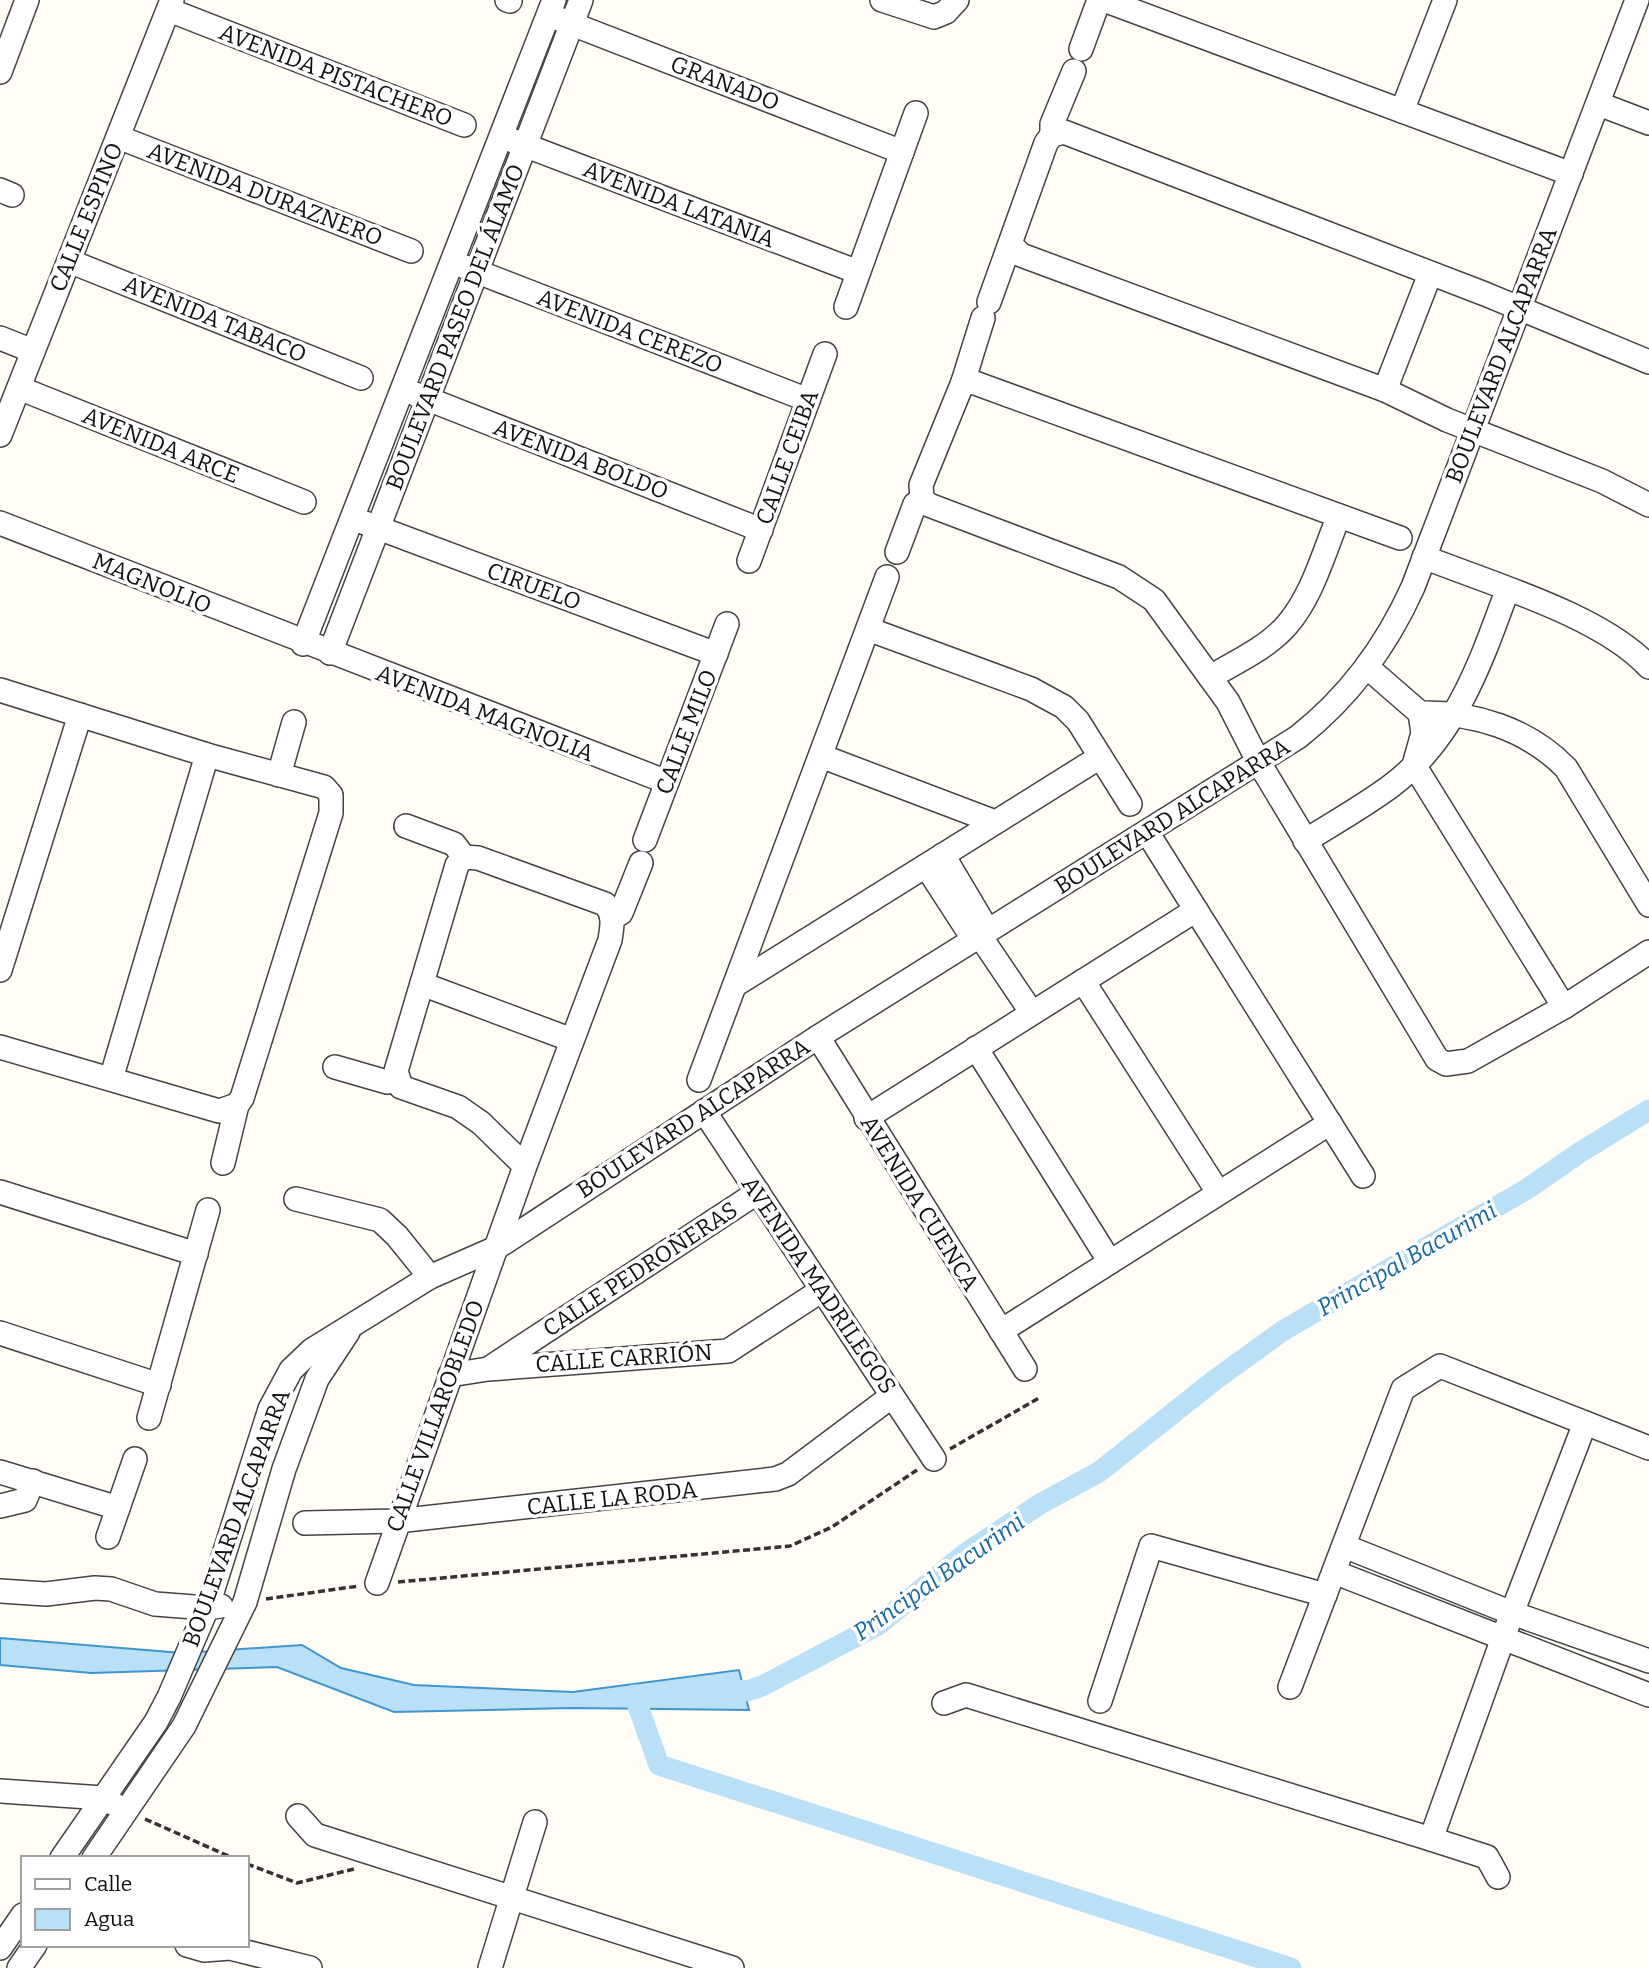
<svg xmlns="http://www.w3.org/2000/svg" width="1649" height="1968" viewBox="0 0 1649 1968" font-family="Bitter,serif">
  <rect width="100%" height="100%" fill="#fffdf5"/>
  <path fill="#b9e0f7" stroke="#3f96cf" stroke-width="2" d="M 0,1638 L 182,1653 L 302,1645 L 341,1668 L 414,1685 L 573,1692 L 739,1670 L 749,1710 L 571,1708 L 394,1712 L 277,1667 L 91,1673 L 0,1665 Z"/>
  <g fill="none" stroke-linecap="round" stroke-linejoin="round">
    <g stroke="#b9e0f7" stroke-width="21">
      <path d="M 716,1689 L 747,1691 L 762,1686 L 878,1625 L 966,1553 L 1040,1504 L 1099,1472 L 1216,1379 L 1284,1330 L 1527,1189 L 1579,1153 L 1649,1110"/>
      <path d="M 634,1695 L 659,1765 L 1291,1968"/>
    </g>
    <defs>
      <g id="minor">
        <path d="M 507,0 L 510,1"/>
        <path d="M 882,0 L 934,17 L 946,12 L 957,0"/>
        <path d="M 1104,0 L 1571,174"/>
        <path d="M 169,10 L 464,125"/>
        <path d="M 559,19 L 902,152"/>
        <path d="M 1081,49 L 1099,0"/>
        <path d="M 0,72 L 27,0"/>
        <path d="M 1599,104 L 1649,123"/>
        <path d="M 1402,111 L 1445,0"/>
        <path d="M 1052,135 L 1052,124 L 1074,71"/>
        <path d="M 118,137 L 411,251"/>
        <path d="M 511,140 L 858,272"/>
        <path d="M 0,190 L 12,195"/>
        <path d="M 1011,245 L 1021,255 L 1385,390 L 1447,420 L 1602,481 L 1649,505"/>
        <path d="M 69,261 L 361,378"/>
        <path d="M 465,267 L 808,400"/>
        <path d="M 989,302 L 1046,143 L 1052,135 L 1064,132 L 1485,294 L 1649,362"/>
        <path d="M 846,307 L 916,113"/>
        <path d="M 983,318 L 963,382 L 921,485 L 922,499 L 929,505 L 1119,577 L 1154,600 L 1228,702 L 1258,761 L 1437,1059 L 1446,1064 L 1468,1061 L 1564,1007 L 1649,952"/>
        <path d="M 0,338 L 33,351"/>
        <path d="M 963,382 L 975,383 L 1400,538"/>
        <path d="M 19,388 L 304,502"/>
        <path d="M 1385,390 L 1430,274"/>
        <path d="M 415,394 L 761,530"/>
        <path d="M 0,435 L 172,0"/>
        <path d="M 0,523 L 667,782"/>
        <path d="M 365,523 L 716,654"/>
        <path d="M 897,552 L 915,504 L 922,499"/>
        <path d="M 1424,557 C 1491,584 1601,615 1649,667"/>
        <path d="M 749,561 L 825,354"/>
        <path d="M 868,629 L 1031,689 L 1064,707 L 1078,721 L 1130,804"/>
        <path d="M 303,644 L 554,0"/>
        <path d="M 330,653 L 581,0"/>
        <path d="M 1367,667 L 1420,713 C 1474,712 1528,729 1566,768 L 1649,905"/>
        <path d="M 1210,677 C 1236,662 1267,648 1287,625 C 1313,595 1324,551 1339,516"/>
        <path d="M 0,690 L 207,755 L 324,787 L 331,795 L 331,813 L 242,1098 L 237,1105 L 223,1163"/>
        <path d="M 1420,713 L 1423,733 L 1414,765 L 1564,1007"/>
        <path d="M 821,756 L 995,822"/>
        <path d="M 279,775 L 294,722"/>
        <path d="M 406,826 L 454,844 L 464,857"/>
        <path d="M 1147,832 L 1363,1176"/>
        <path d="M 645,840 L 727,624"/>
        <path d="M 1305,841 C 1334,823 1364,806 1391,786 C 1455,738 1481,662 1507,591"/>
        <path d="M 943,855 L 988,931"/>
        <path d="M 926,866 L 974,940"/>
        <path d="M 612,918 L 621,913 L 641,863"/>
        <path d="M 980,936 L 1032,1013"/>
        <path d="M 0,970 L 80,715"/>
        <path d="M 1083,981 L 1218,1192"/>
        <path d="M 422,984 L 572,1040"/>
        <path d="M 735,985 L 1100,757"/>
        <path d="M 818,1037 L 1025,1369"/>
        <path d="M 0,1047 L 219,1111 L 237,1105"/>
        <path d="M 976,1048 L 1110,1262"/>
        <path d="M 335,1067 L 387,1082 L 396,1080"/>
        <path d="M 111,1079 L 207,755"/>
        <path d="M 699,1080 L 887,577"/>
        <path d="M 704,1111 L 934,1459"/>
        <path d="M 866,1118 L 1196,910"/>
        <path d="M 0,1192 L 196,1254"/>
        <path d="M 296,1199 L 380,1220 L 397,1236 L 430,1277"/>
        <path d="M 1001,1331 L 1330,1123"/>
        <path d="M 0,1333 L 159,1385"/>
        <path d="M 491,1367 L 758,1192"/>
        <path d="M 450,1375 L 488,1369 L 728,1351 L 822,1290"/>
        <path d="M 149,1418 L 208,1210"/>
        <path d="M 0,1472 L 118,1508"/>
        <path d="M 0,1506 L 25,1500 L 33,1481"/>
        <path d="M 305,1523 L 397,1521 L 775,1479 L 788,1474 L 892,1396"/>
        <path d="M 108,1537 L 135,1459"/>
        <path d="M 1344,1546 L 1512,1613 L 1649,1661"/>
        <path d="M 1334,1572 L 1649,1695"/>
        <path d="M 377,1583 L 525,1166 L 610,940 C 612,926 615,915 605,904 L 478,858 L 464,857 L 457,865 L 396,1071 L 401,1087 L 458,1107 L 481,1123 L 525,1166"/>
        <path d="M 0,1591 L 46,1594 L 95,1588 L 111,1589 L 155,1604 L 207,1608 L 221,1606"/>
        <path d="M 1290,1687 L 1403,1389 L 1440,1366 L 1649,1448"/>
        <path d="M 1100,1701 L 1151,1546 L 1325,1595"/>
        <path d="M 944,1703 L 966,1695 L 1431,1839"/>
        <path d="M 0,1791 L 103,1798 L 114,1804"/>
        <path d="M 298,1816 L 315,1835 L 732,1968"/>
        <path d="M 62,1858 L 156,1722 L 169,1697 L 207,1608 L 270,1409 L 291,1370 L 312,1350 L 430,1277 L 496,1248 L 818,1037 L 1298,737 C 1350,696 1386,647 1413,587 L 1637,0"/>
        <path d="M 94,1858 L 184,1726 L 245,1602 L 284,1469 L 317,1379 L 348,1332"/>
        <path d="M 1498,1877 L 1487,1857 L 1431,1839 L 1512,1613 L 1585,1423"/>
        <path d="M 187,1945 L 204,1950 L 230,1948 L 310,1968"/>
        <path d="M 0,1948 L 23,1915"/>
        <path d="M 19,1968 L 35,1945"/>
        <path d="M 490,1968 L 535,1822"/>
      </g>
    </defs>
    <use href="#minor" stroke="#444" stroke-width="26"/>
    <g stroke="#333" stroke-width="3.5" stroke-dasharray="7 3.5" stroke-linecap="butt">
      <path d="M 950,1449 L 1039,1398"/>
      <path d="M 398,1582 L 790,1546 L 832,1527 L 917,1470"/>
      <path d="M 266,1599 L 359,1586"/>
      <path d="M 145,1819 L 233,1858"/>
      <path d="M 247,1864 L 297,1883 L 354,1869"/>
    </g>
    <use href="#minor" stroke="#fff" stroke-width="23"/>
  </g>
  <g text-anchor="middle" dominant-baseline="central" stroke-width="7" stroke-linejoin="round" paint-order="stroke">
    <g font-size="23" fill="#111" stroke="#fff">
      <text transform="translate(336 75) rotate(21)">AVENIDA PISTACHERO</text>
      <text transform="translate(725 83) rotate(21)">GRANADO</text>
      <text transform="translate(265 194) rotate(21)">AVENIDA DURAZNERO</text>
      <text transform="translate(679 204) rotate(21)">AVENIDA LATANIA</text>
      <text transform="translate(86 217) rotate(-68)">CALLE ESPINO</text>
      <text transform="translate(215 319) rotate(22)">AVENIDA TABACO</text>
      <text transform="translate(455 327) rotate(-69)">BOULEVARD PASEO DEL ÁLAMO</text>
      <text transform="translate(630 331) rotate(21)">AVENIDA CEREZO</text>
      <text transform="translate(1501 355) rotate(-69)">BOULEVARD ALCAPARRA</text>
      <text transform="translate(161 445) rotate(22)">AVENIDA ARCE</text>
      <text transform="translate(787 457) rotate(-70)">CALLE CEIBA</text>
      <text transform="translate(581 459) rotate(21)">AVENIDA BOLDO</text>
      <text transform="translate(152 583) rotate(22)">MAGNOLIO</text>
      <text transform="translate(534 586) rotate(20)">CIRUELO</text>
      <text transform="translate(485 713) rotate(21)">AVENIDA MAGNOLIA</text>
      <text transform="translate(686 732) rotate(-69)">CALLE MILO</text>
      <text transform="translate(1172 816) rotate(-32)">BOULEVARD ALCAPARRA</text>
      <text transform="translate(693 1118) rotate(-33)">BOULEVARD ALCAPARRA</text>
      <text transform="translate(920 1203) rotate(58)">AVENIDA CUENCA</text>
      <text transform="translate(640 1269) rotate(-33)">CALLE PEDROÑERAS</text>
      <text transform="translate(819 1285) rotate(56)">AVENIDA MADRILEGOS</text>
      <text transform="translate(624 1358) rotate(-4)">CALLE CARRIÓN</text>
      <text transform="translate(435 1416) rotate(-70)">CALLE VILLAROBLEDO</text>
      <text transform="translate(612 1498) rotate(-6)">CALLE LA RODA</text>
      <text transform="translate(236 1518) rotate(-70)">BOULEVARD ALCAPARRA</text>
    </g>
    <g font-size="24" font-style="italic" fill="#1768a6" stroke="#fff">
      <text transform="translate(1407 1259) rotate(-30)">Principal Bacurimi</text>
      <text transform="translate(939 1577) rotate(-35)">Principal Bacurimi</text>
    </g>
  </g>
  <rect x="21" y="1856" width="228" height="91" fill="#ffffff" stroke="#a0a0a0" stroke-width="2"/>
  <rect x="35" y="1879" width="35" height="10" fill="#ffffff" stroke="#a0a0a0" stroke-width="2"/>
  <text x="84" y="1891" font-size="21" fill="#111111">Calle</text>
  <rect x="35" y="1909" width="35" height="21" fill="#b9e0f7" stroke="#a0a0a0" stroke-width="2"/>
  <text x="84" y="1926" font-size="21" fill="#111111">Agua</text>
</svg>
